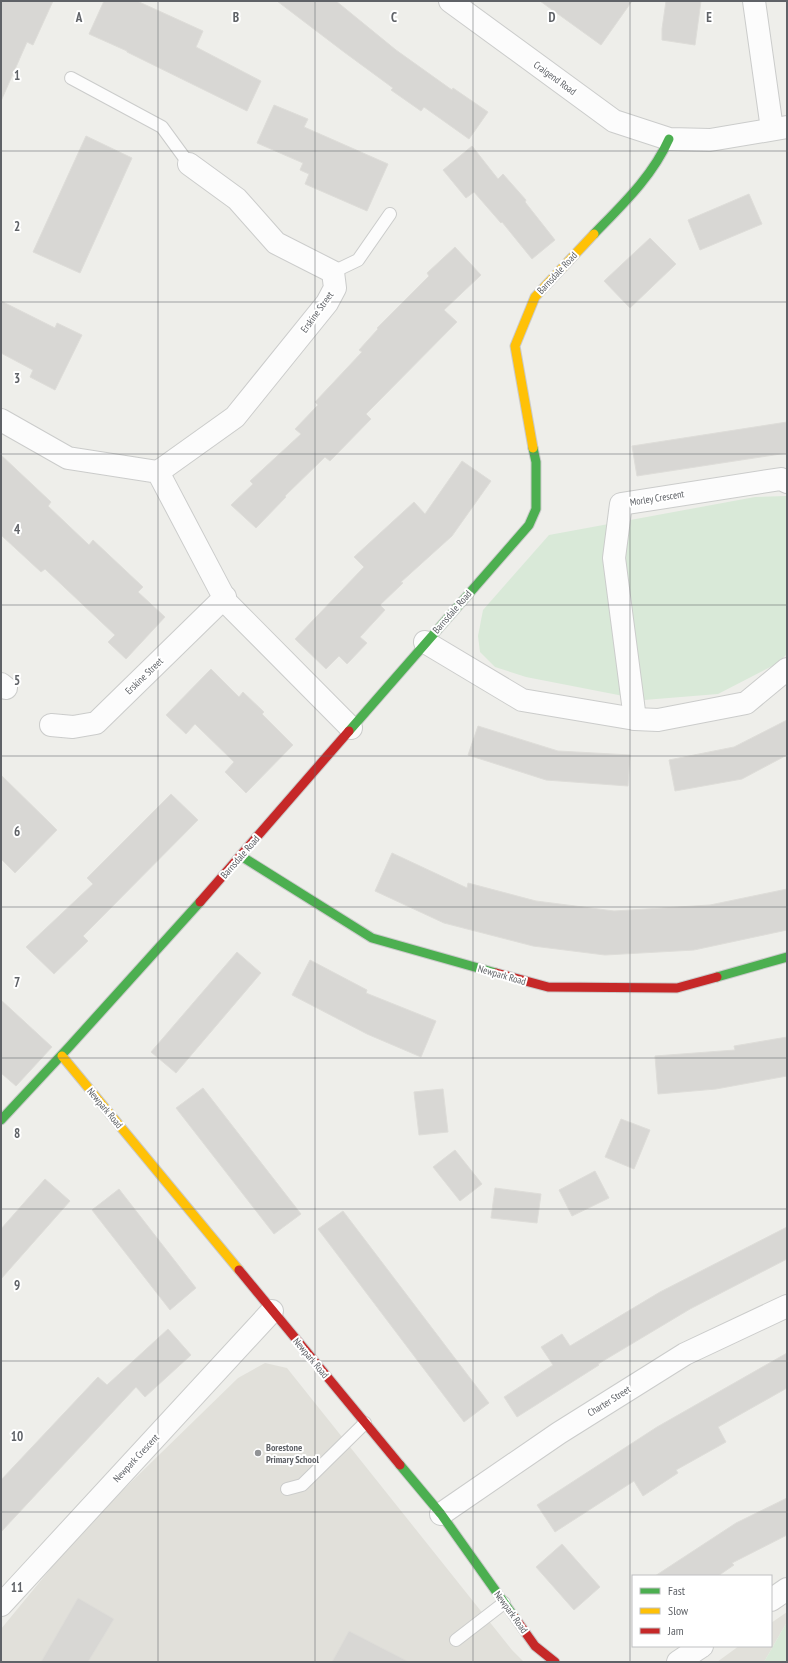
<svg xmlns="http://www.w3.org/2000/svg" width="788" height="1663" viewBox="0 0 788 1663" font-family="'PT Sans Narrow',sans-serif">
  <rect width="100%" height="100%" fill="#eeeeea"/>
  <g fill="#e1e0da">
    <path d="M 265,1363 L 287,1368 L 512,1650 L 524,1662 L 1,1662 L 1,1629 L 84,1528 L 238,1378 Z"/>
    <path d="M 787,1612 L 787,1622 L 764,1662 L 717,1662 L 739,1646 L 771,1646 L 771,1623 Z"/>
  </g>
  <g fill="#d9e9d8">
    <path d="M 786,496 L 787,654 L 778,663 L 718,694 L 644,700 L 526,677 L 495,667 L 480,652 L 478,636 L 483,610 L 549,535 L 755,497 Z"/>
    <path d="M 787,1622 L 787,1662 L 764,1662 Z"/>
  </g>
  <g fill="#d8d7d4" stroke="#deddd9">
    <path d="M 1,1 L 53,1 L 33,45 L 27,42 L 1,101 Z"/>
    <path d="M 104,1 L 137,1 L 203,31 L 196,47 L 261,81 L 247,111 L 127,52 L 127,51 L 89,34 Z"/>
    <path d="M 277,1 L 336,1 L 396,50 L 452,90 L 453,88 L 488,112 L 469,139 L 424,107 L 421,111 L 391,90 L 393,88 L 344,52 Z"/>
    <path d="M 540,1 L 632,1 L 601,45 Z"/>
    <path d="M 666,1 L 701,1 L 695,45 L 662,40 L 662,29 Z"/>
    <path d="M 274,105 L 308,119 L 304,127 L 388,164 L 367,211 L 305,184 L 309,174 L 300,170 L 303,163 L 257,143 Z"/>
    <path d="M 86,136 L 132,158 L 80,273 L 33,252 Z"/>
    <path d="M 472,146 L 498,179 L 503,174 L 526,200 L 525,202 L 555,240 L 532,259 L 502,222 L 501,223 L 474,192 L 466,198 L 443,170 Z"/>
    <path d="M 749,194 L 762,224 L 700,250 L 688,220 Z"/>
    <path d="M 650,238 L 676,264 L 630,308 L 604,281 Z"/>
    <path d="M 455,247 L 481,275 L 444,310 L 457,322 L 366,414 L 371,419 L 330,461 L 325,457 L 285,496 L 286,497 L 256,528 L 231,505 L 253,484 L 250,481 L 301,434 L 295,429 L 318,405 L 315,402 L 362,352 L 359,350 L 378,329 L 377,328 L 429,276 L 427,273 Z"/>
    <path d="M 1,301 L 55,328 L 57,323 L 82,335 L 55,390 L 30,377 L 33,370 L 1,353 Z"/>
    <path d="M 787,422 L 787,453 L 637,476 L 632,446 Z"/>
    <path d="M 1,455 L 51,502 L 48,506 L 89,545 L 93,540 L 143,587 L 138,592 L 165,617 L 126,659 L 108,642 L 115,635 L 45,569 L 41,572 L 1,535 Z"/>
    <path d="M 462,461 L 491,481 L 452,536 L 401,582 L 403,583 L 380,605 L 385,610 L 360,637 L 367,643 L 347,664 L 339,656 L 326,669 L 295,639 L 364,567 L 354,557 L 414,502 L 425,514 Z"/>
    <path d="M 211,669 L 239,697 L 243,692 L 264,712 L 262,714 L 293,745 L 246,793 L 225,772 L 234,762 L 195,724 L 186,734 L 166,715 Z"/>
    <path d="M 787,720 L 787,755 L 742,779 L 675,791 L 669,760 L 734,747 Z"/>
    <path d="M 478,726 L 558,751 L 630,755 L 628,786 L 546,780 L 468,755 Z"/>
    <path d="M 1,775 L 57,830 L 15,873 L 1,859 Z"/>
    <path d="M 171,794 L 198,820 L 83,936 L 88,941 L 54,974 L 26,947 L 93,884 L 87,878 Z"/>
    <path d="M 392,853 L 467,888 L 468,883 L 536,901 L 614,911 L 710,905 L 787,889 L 787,930 L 694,950 L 605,955 L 533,946 L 444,923 L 375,891 Z"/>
    <path d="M 237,952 L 261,973 L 176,1073 L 151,1052 Z"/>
    <path d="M 310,960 L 367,990 L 366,993 L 436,1021 L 421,1057 L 367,1034 L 292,995 Z"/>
    <path d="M 1,1000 L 52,1047 L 16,1086 L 1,1073 Z"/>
    <path d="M 787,1037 L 787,1076 L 716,1089 L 658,1094 L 655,1056 L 735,1050 L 734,1046 Z"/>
    <path d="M 203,1088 L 301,1214 L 274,1234 L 176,1108 Z"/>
    <path d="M 443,1089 L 448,1132 L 419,1135 L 414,1092 Z"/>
    <path d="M 621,1119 L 650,1130 L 634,1169 L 605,1157 Z"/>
    <path d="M 455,1150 L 482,1184 L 460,1201 L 433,1167 Z"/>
    <path d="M 595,1171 L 609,1198 L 572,1216 L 559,1190 Z"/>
    <path d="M 45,1179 L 70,1201 L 1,1279 L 1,1229 Z"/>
    <path d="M 495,1188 L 541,1194 L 537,1223 L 491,1218 Z"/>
    <path d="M 119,1189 L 196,1288 L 170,1310 L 92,1210 Z"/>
    <path d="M 343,1211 L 489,1403 L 464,1422 L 318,1229 Z"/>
    <path d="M 787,1227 L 787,1259 L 690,1309 L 598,1364 L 599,1365 L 517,1417 L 504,1397 L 553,1365 L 541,1347 L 562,1334 L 570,1346 L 660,1292 Z"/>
    <path d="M 168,1329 L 191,1355 L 145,1397 L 136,1387 L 1,1532 L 1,1480 L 98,1377 L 107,1385 Z"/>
    <path d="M 787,1353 L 787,1388 L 718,1427 L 726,1442 L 676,1470 L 678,1473 L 643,1496 L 634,1481 L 555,1532 L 537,1505 L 657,1427 Z"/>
    <path d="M 787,1498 L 787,1535 L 732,1563 L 734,1565 L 718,1576 L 655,1576 L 736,1523 Z"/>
    <path d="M 562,1544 L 600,1587 L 574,1610 L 536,1567 Z"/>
    <path d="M 78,1598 L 114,1619 L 88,1662 L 41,1662 Z"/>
    <path d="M 349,1631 L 409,1662 L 332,1662 Z"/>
  </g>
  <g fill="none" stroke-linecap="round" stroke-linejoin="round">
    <defs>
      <g id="lane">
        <path d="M 71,78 L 162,127 L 189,164"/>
        <path d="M 333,272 L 358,260 L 390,214"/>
        <path d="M 287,1489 L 302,1485 L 365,1423"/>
        <path d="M 456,1640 L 504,1603"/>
      </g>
      <g id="street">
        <path d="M 450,1 L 614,121 L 669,139 L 710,140 L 787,127"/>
        <path d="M 754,1 L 772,129"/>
        <path d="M 1,420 L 68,458 L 158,472 L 227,603 L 351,728"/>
        <path d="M 158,472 L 235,417 L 327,303 L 335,288 L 333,272 L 276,243 L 237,199 L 189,164"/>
        <path d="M 425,642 L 522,700 L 635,719 L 658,720 L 746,703 L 787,669"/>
        <path d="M 1,684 L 6,688"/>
        <path d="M 635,719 L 614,558 L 621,504 L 781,479 L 787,482"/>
        <path d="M 51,725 L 73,727 L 96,723 L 225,597"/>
        <path d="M 441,1514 L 559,1433 L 685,1354 L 787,1306"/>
        <path d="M 771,1600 L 787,1589"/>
        <path d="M 1,1605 L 272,1311"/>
        <path d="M 678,1662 L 702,1646"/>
      </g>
      <g id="fast">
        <path d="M 594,234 C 622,205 652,177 669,139"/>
        <path d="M 349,731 L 529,525 L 536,509 L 536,462 L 533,448"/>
        <path d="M 241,856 L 372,938 L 496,973"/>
        <path d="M 717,977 L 787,957"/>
        <path d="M 1,1120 L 69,1047 L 200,902"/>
        <path d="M 400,1465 L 441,1514 L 515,1618"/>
      </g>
      <g id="slow">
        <path d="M 533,448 L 515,346 L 535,297 L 594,234"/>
        <path d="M 62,1056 L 239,1270"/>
      </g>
      <g id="jam">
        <path d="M 200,902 L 349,731"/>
        <path d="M 496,973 L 548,987 L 677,988 L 717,977"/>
        <path d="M 239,1270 L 400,1465"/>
        <path d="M 515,1618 L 535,1646 L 555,1662"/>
      </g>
    </defs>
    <use href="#lane" stroke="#cbcccb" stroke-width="14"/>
    <use href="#street" stroke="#cbcccb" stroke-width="24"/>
    <use href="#fast" stroke="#cacaca" stroke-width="11"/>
    <use href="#slow" stroke="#cacaca" stroke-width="11"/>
    <use href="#jam" stroke="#cacaca" stroke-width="11"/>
    <use href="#lane" stroke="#fcfcfc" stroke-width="12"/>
    <use href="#street" stroke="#fcfcfc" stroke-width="22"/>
    <use href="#fast" stroke="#4caf50" stroke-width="9"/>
    <use href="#slow" stroke="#ffc107" stroke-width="9"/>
    <use href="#jam" stroke="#c62828" stroke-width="9"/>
  </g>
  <path fill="none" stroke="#5f6267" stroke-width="1" stroke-opacity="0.55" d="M 158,1 L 158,1662M 315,1 L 315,1662M 473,1 L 473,1662M 630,1 L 630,1662M 1,151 L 787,151M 1,302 L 787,302M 1,454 L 787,454M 1,605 L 787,605M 1,756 L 787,756M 1,907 L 787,907M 1,1058 L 787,1058M 1,1209 L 787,1209M 1,1361 L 787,1361M 1,1512 L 787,1512"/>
  <circle fill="#919395" stroke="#fff" stroke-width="1.5" cx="258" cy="1453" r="4"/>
  <g text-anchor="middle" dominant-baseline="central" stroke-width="4" stroke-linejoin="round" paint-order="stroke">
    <g font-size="10" fill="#5f6267" stroke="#fff">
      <text transform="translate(555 78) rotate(36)">Craigend Road</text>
      <text transform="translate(557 273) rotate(-47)">Barnsdale Road</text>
      <text transform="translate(317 312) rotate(-54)">Erskine Street</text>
      <text transform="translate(657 498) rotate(-9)">Morley Crescent</text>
      <text transform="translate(452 612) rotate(-49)">Barnsdale Road</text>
      <text transform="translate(144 676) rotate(-44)">Erskine Street</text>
      <text transform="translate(240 857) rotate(-49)">Barnsdale Road</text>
      <text transform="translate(502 975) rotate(16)">Newpark Road</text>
      <text transform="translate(105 1108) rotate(50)">Newpark Road</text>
      <text transform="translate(311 1358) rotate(50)">Newpark Road</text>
      <text transform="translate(609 1401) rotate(-32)">Charter Street</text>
      <text transform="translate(136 1458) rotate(-47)">Newpark Crescent</text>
      <text transform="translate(511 1612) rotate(54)">Newpark Road</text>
    </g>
    <g font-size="10" font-weight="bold" fill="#5f6267" stroke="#fff" text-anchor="start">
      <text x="266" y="1447">Borestone<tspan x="266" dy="12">Primary School</tspan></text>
    </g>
  </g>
  <g font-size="13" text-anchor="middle" font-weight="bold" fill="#5f6267" stroke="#fff" stroke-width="4" stroke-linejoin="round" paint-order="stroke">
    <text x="79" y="22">A</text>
    <text x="236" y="22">B</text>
    <text x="394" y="22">C</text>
    <text x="552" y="22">D</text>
    <text x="709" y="22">E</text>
    <text x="17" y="80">1</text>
    <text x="17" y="231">2</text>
    <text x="17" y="383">3</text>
    <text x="17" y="534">4</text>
    <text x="17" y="685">5</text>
    <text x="17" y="836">6</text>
    <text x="17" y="987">7</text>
    <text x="17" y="1138">8</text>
    <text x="17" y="1290">9</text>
    <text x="17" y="1441">10</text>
    <text x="17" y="1592">11</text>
  </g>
  <rect width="788" height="1663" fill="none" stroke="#5f6267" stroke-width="4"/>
  <rect x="632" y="1575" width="140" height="72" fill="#ffffff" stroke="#bfc0c2"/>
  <rect x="640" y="1588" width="20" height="6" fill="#4caf50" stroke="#bfc0c2"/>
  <text x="668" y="1595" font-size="12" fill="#5f6267">Fast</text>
  <rect x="640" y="1608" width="20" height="6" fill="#ffc107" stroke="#bfc0c2"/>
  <text x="668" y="1615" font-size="12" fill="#5f6267">Slow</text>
  <rect x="640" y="1628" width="20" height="6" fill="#c62828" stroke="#bfc0c2"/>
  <text x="668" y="1635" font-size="12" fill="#5f6267">Jam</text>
</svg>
